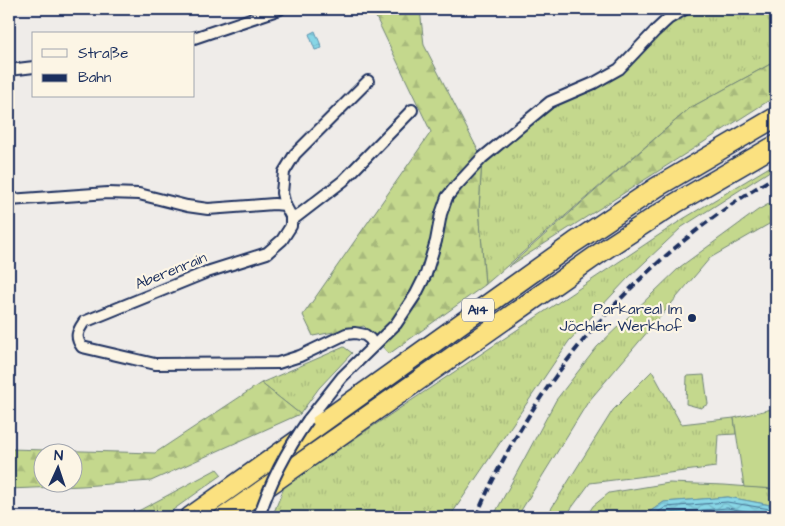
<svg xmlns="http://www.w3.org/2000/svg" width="785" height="526" viewBox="0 0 785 526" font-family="'Architects Daughter',sans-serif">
  <defs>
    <pattern id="grass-tufts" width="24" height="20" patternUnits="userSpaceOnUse" patternTransform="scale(1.25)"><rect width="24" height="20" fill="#c4d88d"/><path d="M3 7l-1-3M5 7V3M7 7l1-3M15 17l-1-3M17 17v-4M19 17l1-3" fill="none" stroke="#a8ba7c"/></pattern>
    <pattern id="forest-firs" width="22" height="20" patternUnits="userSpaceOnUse" patternTransform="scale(1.25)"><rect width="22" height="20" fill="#c4d88d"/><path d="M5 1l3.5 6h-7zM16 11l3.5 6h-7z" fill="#a8ba7c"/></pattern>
    <pattern id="water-waves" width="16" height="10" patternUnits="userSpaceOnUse" patternTransform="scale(1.25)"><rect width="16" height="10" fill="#88d6e6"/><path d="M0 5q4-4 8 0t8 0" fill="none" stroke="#75b8c8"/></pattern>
  </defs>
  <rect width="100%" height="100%" fill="#efece9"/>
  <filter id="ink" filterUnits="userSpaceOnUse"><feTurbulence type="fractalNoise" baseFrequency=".02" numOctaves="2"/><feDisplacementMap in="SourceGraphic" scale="10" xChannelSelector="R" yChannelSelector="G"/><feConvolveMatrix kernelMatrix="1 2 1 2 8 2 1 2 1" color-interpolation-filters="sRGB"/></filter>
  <g filter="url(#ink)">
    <g fill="url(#grass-tufts)" stroke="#708476">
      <path d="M 685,9 L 776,9 L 776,61 L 690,108 L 485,285 L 479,209 L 482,158 L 531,117 L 594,83 Z"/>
      <path d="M 776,163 L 776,167 L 682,227 L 628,278 L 569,341 L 451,515 L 274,512 L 285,485 L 683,219 Z"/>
      <path d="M 776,200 L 776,220 L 710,258 L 588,402 L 517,517 L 493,517 L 556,400 L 597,347 L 680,267 L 758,210 Z"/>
      <path d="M 344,347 L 352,353 L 319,388 L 300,414 L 261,383 Z"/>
      <path d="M 652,371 L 681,424 L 734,418 L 736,434 L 718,435 L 716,467 L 590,483 L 565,517 L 546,517 L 613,410 Z"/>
      <path d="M 704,375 L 708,404 L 701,408 L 686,404 L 687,376 Z"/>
      <path d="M 217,469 L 222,475 L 163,517 L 127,517 Z"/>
      <path d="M 669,483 L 724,485 L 776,489 L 776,506 L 728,497 L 664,502 L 642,517 L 586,517 L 593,506 L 609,493 Z"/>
    </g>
    <g fill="url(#forest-firs)" stroke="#708476" fill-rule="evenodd">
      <path d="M 372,9 L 420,9 L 424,45 L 482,158 L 479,209 L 485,285 L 389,354 L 364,326 L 313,336 L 303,315 L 431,132 Z"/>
      <path d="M 776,61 L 776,96 L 508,267 L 690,108 Z"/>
      <path d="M 261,383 L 300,414 L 151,481 L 82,486 L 9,489 L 9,449 L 155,453 ZM 42,454 L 72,454 L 72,484 L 42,484 Z"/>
    </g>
    <path fill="#c4d88d" stroke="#708476" d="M 776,408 L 776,489 L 744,487 L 734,418 Z"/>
    <g fill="url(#water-waves)" stroke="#5c93b0">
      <path d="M 315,31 L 322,48 L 315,50 L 309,34 Z"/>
      <path d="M 728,497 L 776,506 L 776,517 L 741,515 L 730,517 L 642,517 L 664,502 Z"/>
    </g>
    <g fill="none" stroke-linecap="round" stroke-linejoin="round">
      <g stroke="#477294" stroke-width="1">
        <path d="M 651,517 L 666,507 L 727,502 L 776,510"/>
        <path d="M 662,517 L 668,513 L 727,508 L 776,516"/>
      </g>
      <defs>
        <g id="minor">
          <path d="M 194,38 L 280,9"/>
          <path d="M 9,70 L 34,67"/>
          <path d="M 9,200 L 108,193 L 139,194 L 187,206 L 208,209 L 274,204 L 285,205 L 291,216 L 291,226 L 282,240 L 267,253 L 207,272 L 84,322 C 77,332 75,337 82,347 L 155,364 L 278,363 L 300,356 L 346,334 L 355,333 L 365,335 L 370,339 L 374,345"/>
          <path d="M 285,205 L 282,193 L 284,172 L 295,154 L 368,81"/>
          <path d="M 291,221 L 343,181 L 412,110"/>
          <path d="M 308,420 L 342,377 L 396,324 L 416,294 L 426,274 L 436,241 L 441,214 L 447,197 L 456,186 L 482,158 L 550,102 L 594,83 L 619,69 L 655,31 L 668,19 L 685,9"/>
        </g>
        <g id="motorway">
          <path d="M 190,517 L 575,242 L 657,187 L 776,117"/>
          <path d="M 224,517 L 607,248 L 676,203 L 776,145"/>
        </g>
      </defs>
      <use href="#minor" stroke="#1b2f5e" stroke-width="14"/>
      <use href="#motorway" stroke="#1b2f5e" stroke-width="22"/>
      <use href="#minor" stroke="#fcf5e5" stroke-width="10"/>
      <use href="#motorway" stroke="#fbe180" stroke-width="19"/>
      <path stroke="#1b2f5e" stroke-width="4" stroke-dasharray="8 4" stroke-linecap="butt" d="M 476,517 C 537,373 642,256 776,176"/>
      <defs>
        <path id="minor-bridge" d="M 259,517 C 270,482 287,450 308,420"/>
      </defs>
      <use href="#minor-bridge" stroke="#1b2f5e" stroke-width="14" stroke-linecap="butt"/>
      <use href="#minor-bridge" stroke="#fcf5e5" stroke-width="10"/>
    </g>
  </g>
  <circle fill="#1b2f5e" stroke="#fcf5e5" stroke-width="2" cx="692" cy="318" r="5"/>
  <g text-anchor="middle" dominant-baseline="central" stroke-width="4.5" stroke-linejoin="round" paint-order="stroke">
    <rect fill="#fcf5e5" stroke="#5e6a86" stroke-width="1" x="462" y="298.5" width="32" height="23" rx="4"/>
    <g font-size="14" font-weight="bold" fill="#1b2f5e">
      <text x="478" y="310">A14</text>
    </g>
    <g font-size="15" fill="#1b2f5e" stroke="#fcf5e5">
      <text transform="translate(171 271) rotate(-22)">Aberenrain</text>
    </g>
    <g font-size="15" fill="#1b2f5e" stroke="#fcf5e5" text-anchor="end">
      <text x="682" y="309">Parkareal Im<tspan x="682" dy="17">Jöchler Werkhof</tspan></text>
    </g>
  </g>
  <rect width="785" height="526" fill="none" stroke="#fcf5e5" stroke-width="30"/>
  <rect x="15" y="15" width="755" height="496" fill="none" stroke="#1b2f5e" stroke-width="2" filter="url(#ink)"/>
  <rect x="32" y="32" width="162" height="65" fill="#fcf5e5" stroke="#a2a6af"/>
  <rect x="42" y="49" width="25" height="8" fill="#fcf5e5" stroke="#a2a6af"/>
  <text x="78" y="58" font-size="15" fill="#1b2f5e">Straße</text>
  <rect x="42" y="74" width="25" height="8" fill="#1b2f5e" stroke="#a2a6af"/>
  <text x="78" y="82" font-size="15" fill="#1b2f5e">Bahn</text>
  <g transform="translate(58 468) rotate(3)"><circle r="24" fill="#fcf5e5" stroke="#a2a6af"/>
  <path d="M0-4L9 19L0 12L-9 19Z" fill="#1b2f5e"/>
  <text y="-8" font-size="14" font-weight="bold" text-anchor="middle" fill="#1b2f5e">N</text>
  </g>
</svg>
